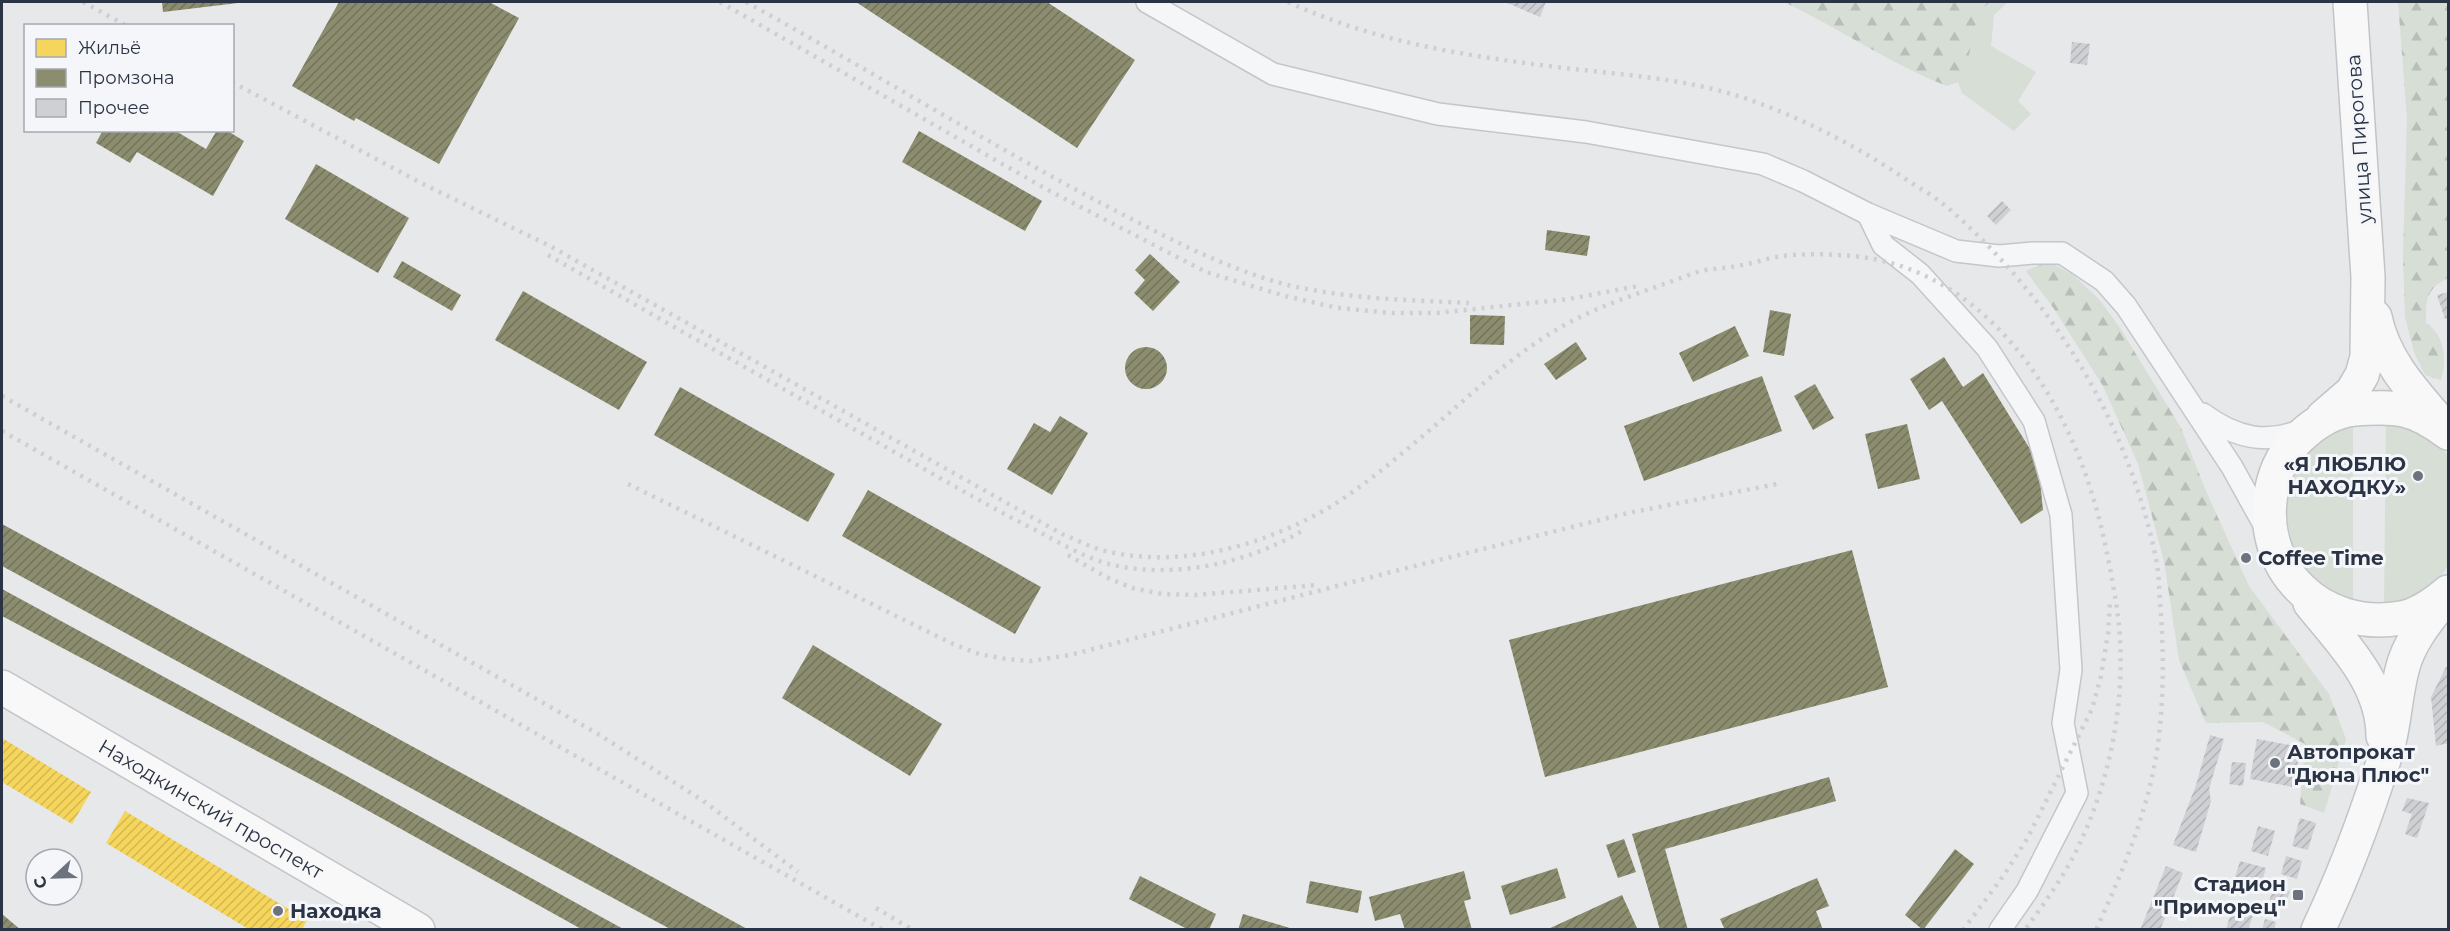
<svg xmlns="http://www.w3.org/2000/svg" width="2450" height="931" viewBox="0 0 2450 931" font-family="Montserrat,sans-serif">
  <defs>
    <pattern id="forest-firs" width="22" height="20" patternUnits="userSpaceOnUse" patternTransform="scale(1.5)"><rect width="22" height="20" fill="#d6ded6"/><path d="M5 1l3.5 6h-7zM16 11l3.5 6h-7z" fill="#b8bfb9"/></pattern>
    <pattern id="homes-hatch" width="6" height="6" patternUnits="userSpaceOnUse" patternTransform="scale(1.5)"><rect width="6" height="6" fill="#f6d55c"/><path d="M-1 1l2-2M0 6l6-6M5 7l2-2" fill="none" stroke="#d3b751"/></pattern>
    <pattern id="industry-hatch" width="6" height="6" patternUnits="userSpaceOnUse" patternTransform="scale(1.5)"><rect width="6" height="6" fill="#8c8c6e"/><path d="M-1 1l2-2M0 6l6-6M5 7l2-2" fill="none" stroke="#73735c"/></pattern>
    <pattern id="building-hatch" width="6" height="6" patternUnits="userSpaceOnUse" patternTransform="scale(1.5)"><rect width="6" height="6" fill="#ced0d3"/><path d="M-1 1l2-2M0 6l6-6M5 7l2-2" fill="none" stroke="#b1b3b6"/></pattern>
  </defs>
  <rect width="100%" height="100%" fill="#e6e8ea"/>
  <g fill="#d6ded6">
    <path d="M 1991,2 L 2008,2 L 1994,15 L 1991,46 L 2036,72 L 2018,101 L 2031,114 L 2014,131 L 1962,93 L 1958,82 C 1961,74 1966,67 1968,59 C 1973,42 1974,10 1991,2 Z"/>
    <path d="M 2386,419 L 2432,438 L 2448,455 L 2448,566 C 2433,589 2411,600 2384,605 Z"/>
    <path d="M 2353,422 L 2353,602 L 2332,595 L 2300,565 L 2286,539 L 2283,513 L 2292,469 L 2310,444 Z"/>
  </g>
  <g fill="url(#forest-firs)">
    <path d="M 1784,2 L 1991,2 C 1974,10 1973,42 1968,59 C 1966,67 1961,74 1958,82 L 1947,86 C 1890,64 1839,28 1784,2 Z"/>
    <path d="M 2398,2 L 2448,2 L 2448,278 C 2426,289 2426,299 2426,323 C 2445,334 2447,361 2441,380 L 2425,375 L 2414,352 L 2405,317 L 2403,258 L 2407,118 Z"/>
    <path d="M 2048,261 L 2073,275 L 2099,299 L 2120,328 L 2181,428 L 2206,491 L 2249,586 L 2329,694 L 2346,739 L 2324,813 L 2300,804 L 2305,744 L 2263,722 L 2206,723 L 2179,660 L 2164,561 L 2138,464 L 2103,386 L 2054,309 L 2026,271 Z"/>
  </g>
  <g fill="url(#homes-hatch)">
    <path d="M 2,738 L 91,792 L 72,824 L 2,782 Z"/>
    <path d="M 125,811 L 307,920 L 302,930 L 250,930 L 106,843 Z"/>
  </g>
  <g fill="url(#industry-hatch)">
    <path d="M 162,2 L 238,2 L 238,3 L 163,12 Z"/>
    <path d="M 339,2 L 489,2 L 519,18 L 439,164 L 356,118 L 354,121 L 292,86 Z"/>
    <path d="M 856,2 L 1047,2 L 1135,60 L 1077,148 Z"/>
    <path d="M 103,130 L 174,130 L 206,149 L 217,130 L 226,130 L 244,141 L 213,196 L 137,152 L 130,163 L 96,143 Z"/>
    <path d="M 919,131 L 1042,201 L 1025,231 L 902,162 Z"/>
    <path d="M 316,164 L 409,218 L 378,273 L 285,219 Z"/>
    <path d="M 1547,230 L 1590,236 L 1587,256 L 1545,250 Z"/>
    <path d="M 1150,254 L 1180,282 L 1153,311 L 1134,293 L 1145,280 L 1135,270 Z"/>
    <path d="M 402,261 L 461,295 L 452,311 L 393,277 Z"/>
    <path d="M 523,291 L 647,362 L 619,410 L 495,340 Z"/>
    <path d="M 1770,310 L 1791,314 L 1784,356 L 1763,352 Z"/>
    <path d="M 1470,315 L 1505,316 L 1504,345 L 1470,344 Z"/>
    <path d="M 1735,326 L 1749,356 L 1693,382 L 1679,353 Z"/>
    <path d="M 1576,342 L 1587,359 L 1556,380 L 1544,364 Z"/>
    <circle cx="1146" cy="368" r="21"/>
    <path d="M 1944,357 L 1963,387 L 1983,373 L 2038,462 L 2043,510 L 2021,524 L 1942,401 L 1929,410 L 1910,379 Z"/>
    <path d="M 1762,376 L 1782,431 L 1644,481 L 1624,426 Z"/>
    <path d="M 1815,384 L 1834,418 L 1813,430 L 1794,396 Z"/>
    <path d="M 680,387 L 835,474 L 808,522 L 654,435 Z"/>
    <path d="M 1060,416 L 1088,433 L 1052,495 L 1007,469 L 1034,423 L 1050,432 Z"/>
    <path d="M 1907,424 L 1920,479 L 1878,489 L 1865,434 Z"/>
    <path d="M 868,490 L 1041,587 L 1015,634 L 842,536 Z"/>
    <path d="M 2,524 L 585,840 L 749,930 L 672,930 L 2,566 Z"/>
    <path d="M 1852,550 L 1888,687 L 1545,777 L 1509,640 Z"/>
    <path d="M 2,589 L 343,774 L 625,930 L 583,930 L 338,794 L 2,616 Z"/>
    <path d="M 813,645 L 942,724 L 910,776 L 782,698 Z"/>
    <path d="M 1829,777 L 1836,801 L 1665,849 L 1688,930 L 1660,930 L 1632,834 Z"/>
    <path d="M 1624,839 L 1636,872 L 1618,878 L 1606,845 Z"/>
    <path d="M 1955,849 L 1974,864 L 1923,930 L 1905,915 Z"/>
    <path d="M 1557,868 L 1566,898 L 1510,915 L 1501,886 Z"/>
    <path d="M 1464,871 L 1471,899 L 1464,901 L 1472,930 L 1405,930 L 1400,914 L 1375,921 L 1369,897 Z"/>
    <path d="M 1140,876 L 1216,914 L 1209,930 L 1189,930 L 1129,899 Z"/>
    <path d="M 1817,878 L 1829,906 L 1816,911 L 1823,930 L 1725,930 L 1720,919 Z"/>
    <path d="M 1310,881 L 1362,891 L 1358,913 L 1306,903 Z"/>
    <path d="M 1622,895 L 1637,928 L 1546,930 Z"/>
    <path d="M 2,914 L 21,930 L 2,930 Z"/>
    <path d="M 1243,914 L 1293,929 L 1292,930 L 1238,930 Z"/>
  </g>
  <g fill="url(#building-hatch)">
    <path d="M 1505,2 L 1546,2 L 1540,17 Z"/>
    <path d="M 2072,42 L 2090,44 L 2087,65 L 2070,63 Z"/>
    <path d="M 2002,201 L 2011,210 L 1996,225 L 1987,216 Z"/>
    <path d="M 2448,292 L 2448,318 L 2445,319 L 2437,295 Z"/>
    <path d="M 2446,667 L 2448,667 L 2448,743 L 2436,746 L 2431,697 Z"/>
    <path d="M 2210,735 L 2224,739 L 2209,789 L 2211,801 L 2196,852 L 2173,845 L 2196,785 Z"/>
    <path d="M 2257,739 L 2301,747 L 2293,787 L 2250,779 Z"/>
    <path d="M 2232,762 L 2246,763 L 2243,786 L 2229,784 Z"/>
    <path d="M 2407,798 L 2429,803 L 2417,838 L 2405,834 L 2412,814 L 2402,811 Z"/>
    <path d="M 2300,818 L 2316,823 L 2308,850 L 2292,846 Z"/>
    <path d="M 2258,826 L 2275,831 L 2268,856 L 2251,851 Z"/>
    <path d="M 2286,856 L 2302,861 L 2297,879 L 2281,874 Z"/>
    <path d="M 2240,861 L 2266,868 L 2259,892 L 2233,884 Z"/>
    <path d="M 2166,866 L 2183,873 L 2160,930 L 2140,930 Z"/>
    <path d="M 2274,886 L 2290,891 L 2284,909 L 2268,905 Z"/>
    <path d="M 2233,905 L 2254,912 L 2248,930 L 2226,930 Z"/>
    <path d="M 2265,919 L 2276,922 L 2274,930 L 2262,930 Z"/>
  </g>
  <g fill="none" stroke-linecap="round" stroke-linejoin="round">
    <defs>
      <g id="street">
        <path d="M 1147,2 L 1273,74 L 1438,114 L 1586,132 L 1763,164 L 1803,181 L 1868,214 L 1956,251 L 1999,256 L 2033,253 L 2062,253 L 2104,281 L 2126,306 L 2232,467 L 2267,530"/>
        <path d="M 1868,214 L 1883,245 L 1920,274 L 1987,348 L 2034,421 L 2061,515 L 2071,670 L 2063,723 L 2077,793 L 2027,891 L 2000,930"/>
        <path d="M 2203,414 C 2235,438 2268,446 2306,428"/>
      </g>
      <g id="primary">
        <path d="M 2375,317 C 2383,358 2411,389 2438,420"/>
        <path d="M 2323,417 L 2352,392 L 2362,375 L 2367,357 L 2368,277 L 2350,2"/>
        <path d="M 2448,433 C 2414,407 2397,406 2355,409 C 2333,411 2316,422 2300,437 C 2285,451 2276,469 2272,488 C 2255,569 2322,632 2401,618 C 2419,615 2435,603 2448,592"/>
        <path d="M 2310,603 C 2341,642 2383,682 2383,736"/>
        <path id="s1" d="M 2,687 L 418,930"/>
        <path d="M 2318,930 C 2346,871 2368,811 2387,750 C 2396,720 2395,689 2405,660 C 2413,638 2427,620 2442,602"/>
      </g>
    </defs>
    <use href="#street" stroke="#c4c6c8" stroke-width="24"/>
    <use href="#primary" stroke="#c2c5c8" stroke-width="36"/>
    <use href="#street" stroke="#f5f6f7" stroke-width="21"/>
    <use href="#primary" stroke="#f8f8f8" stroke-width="33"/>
    <g stroke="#cecfd2" stroke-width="4.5" stroke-dasharray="3 6" stroke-linecap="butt">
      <path d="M 83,2 L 127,26"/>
      <path d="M 720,2 L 1046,189 L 1206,272 L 1285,296 L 1338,308 L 1392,313 L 1437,313 L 1569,299 L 1638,286"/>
      <path d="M 746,2 C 862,66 976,136 1093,199 C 1155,231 1221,268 1288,285 C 1348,299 1408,300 1469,303"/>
      <path d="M 1288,2 C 1378,43 1467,56 1564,68 C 1626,75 1691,79 1750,100 C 1807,120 1860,148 1910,182 C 1923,190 1936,198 1947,207 C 2054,300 2130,425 2157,564 C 2159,576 2159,589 2160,602 C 2164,651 2164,696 2158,744 C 2149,809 2123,871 2096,930"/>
      <path d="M 232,82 L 423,184 L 550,246 L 1062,534 C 1075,539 1088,546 1101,550 C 1179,570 1263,546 1330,507 C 1356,491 1382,470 1405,451 C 1460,406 1510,353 1574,320 C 1601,306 1631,296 1661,285 C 1674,281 1687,275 1701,271 C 1715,268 1729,268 1743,265 C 1754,263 1765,259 1776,257 C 1801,253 1828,254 1853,256 C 1978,268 2058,382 2092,494 C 2103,528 2110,567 2116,602 C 2129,683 2114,770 2080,843 C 2066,874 2045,902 2025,930"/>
      <path d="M 548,255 C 672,326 796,396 919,466 C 959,489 998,511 1039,532 C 1062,544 1087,559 1113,565 C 1175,579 1248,563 1302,531"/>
      <path d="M 2,396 L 598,734 L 702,800 L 798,872"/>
      <path d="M 2,431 L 883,930"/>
      <path d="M 628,484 L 951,643 L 979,654 L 1006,659 L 1031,661 L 1070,655 L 1399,570 L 1628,513 L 1782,483"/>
      <path d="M 1068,555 L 1106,577 L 1132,588 L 1162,594 L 1195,595 L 1317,585"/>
      <path d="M 876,908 L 913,930"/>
      <path d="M 1963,930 L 2004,875 L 2027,839 L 2092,709 L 2101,676 L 2108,634 L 2110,603"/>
    </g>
  </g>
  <g fill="#6c737f" stroke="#f4f6f9" stroke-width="2">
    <circle cx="2418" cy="476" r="6"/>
    <circle cx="2246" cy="558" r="6"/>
    <circle cx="2275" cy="763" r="6"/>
    <rect x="2292" y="889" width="12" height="12" rx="3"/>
    <circle cx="278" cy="911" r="6"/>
  </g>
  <g text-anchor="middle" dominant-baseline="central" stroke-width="6" stroke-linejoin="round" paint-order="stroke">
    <g font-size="20" fill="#2b3445" stroke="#f4f6f9">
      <text transform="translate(2359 139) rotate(-94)">улица Пирогова</text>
      <text stroke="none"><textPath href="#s1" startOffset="242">Находкинский проспект</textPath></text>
    </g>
    <g font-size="20" font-weight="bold" fill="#2b3445" stroke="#f4f6f9" text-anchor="start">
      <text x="2406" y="464" text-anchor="end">«Я ЛЮБЛЮ<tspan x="2406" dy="23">НАХОДКУ»</tspan></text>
      <text x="2258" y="558">Coffee Time</text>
      <text x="2287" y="752">Автопрокат<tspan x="2287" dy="23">"Дюна Плюс"</tspan></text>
      <text x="2286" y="884" text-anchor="end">Стадион<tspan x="2286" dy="23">"Приморец"</tspan></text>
      <text x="290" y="911">Находка</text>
    </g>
  </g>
  <rect width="2450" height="931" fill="none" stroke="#2b3445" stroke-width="6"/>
  <rect x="24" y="24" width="210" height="108" fill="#f4f6f9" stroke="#a4a8b1" stroke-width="1.5"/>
  <rect x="36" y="39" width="30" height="18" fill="#f6d55c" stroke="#a4a8b1" stroke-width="1.5"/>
  <text x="78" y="54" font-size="18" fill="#2b3445">Жильё</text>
  <rect x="36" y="69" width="30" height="18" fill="#8c8c6e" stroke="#a4a8b1" stroke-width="1.5"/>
  <text x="78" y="84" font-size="18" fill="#2b3445">Промзона</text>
  <rect x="36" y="99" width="30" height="18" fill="#ced0d3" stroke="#a4a8b1" stroke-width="1.5"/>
  <text x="78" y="114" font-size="18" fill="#2b3445">Прочее</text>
  <g transform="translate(54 877) rotate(248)"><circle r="28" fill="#f4f6f9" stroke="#a4a8b1" stroke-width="1.5"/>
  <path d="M0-4.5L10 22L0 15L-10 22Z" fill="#6c737f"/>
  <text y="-9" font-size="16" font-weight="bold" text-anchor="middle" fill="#2b3445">С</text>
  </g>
</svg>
